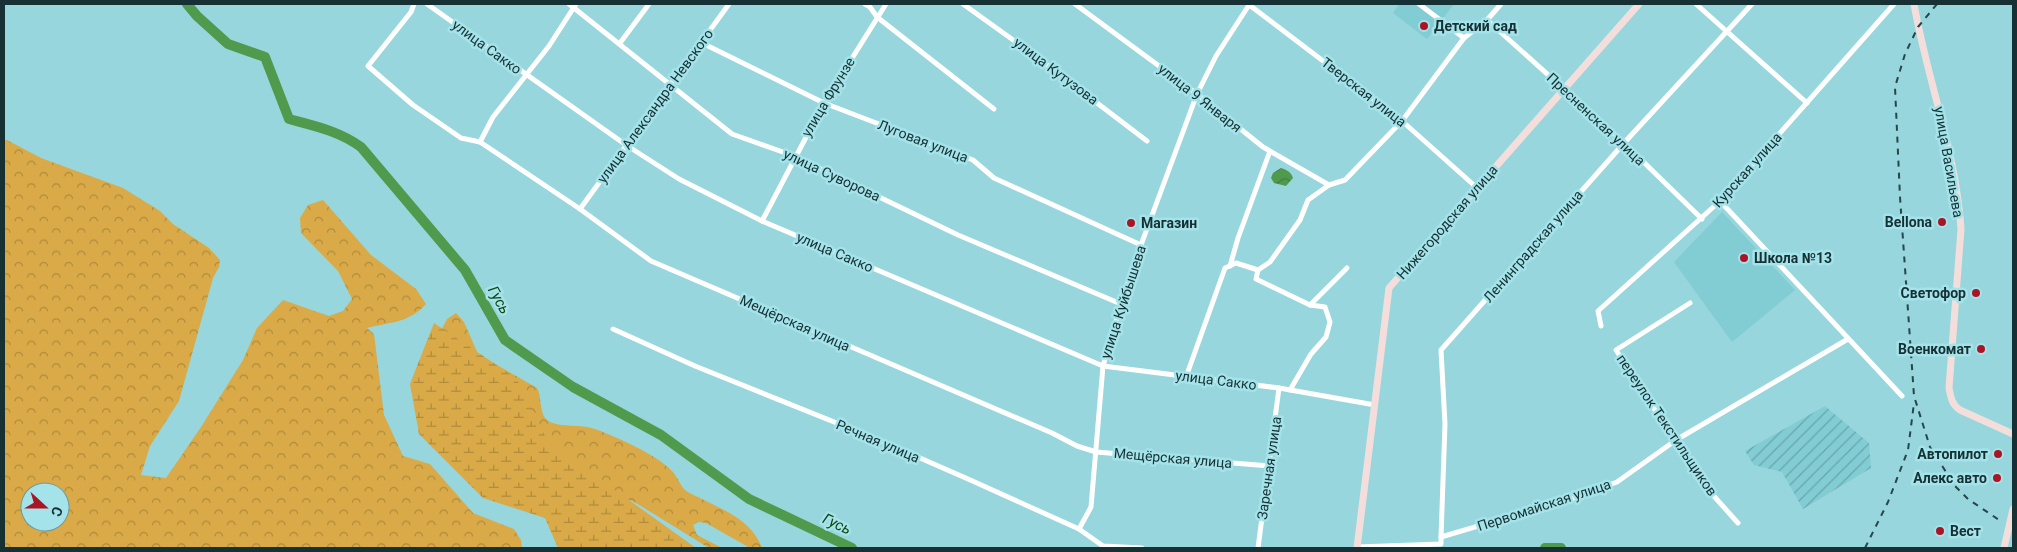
<svg xmlns="http://www.w3.org/2000/svg" width="2017" height="552" viewBox="0 0 2017 552" font-family="Roboto,sans-serif">
  <defs>
    <pattern id="industrial-furrows" width="10" height="10" patternUnits="userSpaceOnUse" patternTransform="scale(1.25)"><rect width="10" height="10" fill="#82ccd3"/><path d="M-1 1l2-2M0 10L10 0M9 11l2-2" fill="none" stroke="#69a6ac"/></pattern>
    <pattern id="forest-crowns" width="20" height="18" patternUnits="userSpaceOnUse" patternTransform="scale(1.25)"><rect width="20" height="18" fill="#d9aa47"/><path d="M2 6a3 3 0 1 1 6 0M12 15a3 3 0 1 1 6 0" fill="none" stroke="#af8b3c"/></pattern>
    <pattern id="wetland-marsh" width="20" height="14" patternUnits="userSpaceOnUse" patternTransform="scale(1.25)"><rect width="20" height="14" fill="#d9aa47"/><path d="M1 5h8M5 5V1M11 12h8M15 12V8" fill="none" stroke="#af8b3c"/></pattern>
    <pattern id="water-waves" width="16" height="10" patternUnits="userSpaceOnUse" patternTransform="scale(1.25)"><rect width="16" height="10" fill="#509a4e"/><path d="M0 5q4-4 8 0t8 0" fill="none" stroke="#417e41"/></pattern>
  </defs>
  <rect width="100%" height="100%" fill="#97d6dc"/>
  <g fill="#82ccd3">
    <path d="M 1399,4 L 1454,4 L 1427,39 L 1393,13 Z"/>
    <path d="M 1722,212 L 1795,290 L 1732,342 L 1674,262 Z"/>
  </g>
  <path fill="url(#industrial-furrows)" d="M 1825,406 L 1869,443 L 1871,468 L 1803,509 L 1782,472 L 1754,465 L 1745,451 Z"/>
  <g fill="url(#forest-crowns)" fill-rule="evenodd">
    <path d="M 4,140 L 7,140 L 41,158 L 123,188 L 160,211 L 173,224 L 209,248 L 220,260 L 219,267 L 213,278 L 179,401 L 150,446 L 141,475 L 166,478 L 201,427 L 243,360 L 257,328 L 283,300 L 329,316 L 343,311 L 352,299 L 338,271 L 301,233 L 300,218 L 308,205 L 323,200 L 371,255 L 416,289 L 426,304 C 409,323 390,322 367,328 L 374,334 L 384,415 L 403,456 L 430,464 L 473,513 L 514,529 L 521,540 L 522,548 L 4,548 ZM 30,492 L 60,492 L 60,522 L 30,522 Z"/>
    <path d="M 456,313 L 464,322 L 478,354 L 537,388 C 542,397 539,413 547,420 C 556,428 583,424 595,429 C 617,437 657,455 672,471 C 677,476 680,485 685,490 C 690,494 697,496 702,499 C 726,511 752,521 762,548 L 750,548 L 706,523 L 699,522 L 693,525 L 697,535 L 722,548 L 709,548 L 636,503 L 556,467 L 431,350 L 447,319 Z"/>
  </g>
  <path fill="url(#wetland-marsh)" d="M 434,323 L 516,378 L 548,442 L 696,548 L 558,548 L 545,518 L 483,498 L 419,434 L 410,384 Z"/>
  <path fill="url(#water-waves)" d="M 1281,168 C 1287,170 1291,172 1293,178 L 1286,186 L 1274,183 L 1271,178 L 1273,173 Z"/>
  <g fill="none" stroke-linecap="round" stroke-linejoin="round">
    <g stroke="#509a4e" stroke-width="10">
      <path d="M 187,4 L 197,16 L 228,44 L 265,57 L 289,119 C 315,126 339,131 361,147 L 465,270 L 505,340 L 573,387 L 661,435 L 749,499 L 852,548"/>
      <path d="M 1545,548 L 1561,548"/>
    </g>
    <g stroke="#fff" stroke-width="5">
      <path d="M 414,4 L 411,12 L 368,66 L 413,105 L 461,138 L 480,142 L 580,209 L 651,261 L 1052,433 L 1077,446 L 1096,452 L 1270,466"/>
      <path d="M 427,4 L 626,145 L 679,179 L 762,221 L 1103,366 L 1279,388 L 1375,405"/>
      <path d="M 569,4 L 732,134 L 794,156 L 958,235 L 1121,304"/>
      <path d="M 865,4 L 870,7 L 877,17 L 994,109"/>
      <path d="M 963,4 L 1034,55 L 1147,141"/>
      <path d="M 1075,4 L 1197,94 L 1263,147 L 1329,185"/>
      <path d="M 1248,4 L 1402,121 L 1476,187"/>
      <path d="M 1419,4 L 1464,38"/>
      <path d="M 1696,4 L 1807,103"/>
      <path d="M 1487,20 L 1624,143 L 1702,219"/>
      <path d="M 620,43 L 649,4"/>
      <path d="M 702,43 L 824,103 L 973,160 L 994,178 L 1141,245"/>
      <path d="M 480,142 L 493,117 L 549,46 L 576,4"/>
      <path d="M 1720,201 L 1902,396"/>
      <path d="M 580,209 L 729,4"/>
      <path d="M 762,221 L 824,103 L 886,4"/>
      <path d="M 1230,266 L 1238,238 L 1270,151"/>
      <path d="M 1258,270 L 1256,279 L 1310,305 L 1325,307 L 1330,322 L 1326,337 L 1311,354 L 1290,390"/>
      <path d="M 1690,303 L 1616,350 L 1703,484 L 1738,523"/>
      <path d="M 1310,305 L 1347,268"/>
      <path d="M 1601,326 L 1598,311 L 1720,201 L 1894,4"/>
      <path d="M 613,329 L 695,366 L 879,440 L 968,479 L 1079,529 L 1103,546 L 1142,548"/>
      <path d="M 1186,377 L 1225,268 L 1236,263 L 1258,270 L 1270,262 L 1300,220 L 1308,200 L 1329,185 L 1345,180 L 1402,121 L 1464,38 L 1487,20 L 1501,4"/>
      <path d="M 1079,529 L 1091,507 L 1103,366 L 1121,304 L 1141,245 L 1197,94 L 1216,56 L 1249,5"/>
      <path d="M 1441,537 L 1445,424 L 1441,350 L 1624,143 L 1752,4"/>
      <path d="M 1357,547 L 1441,544 L 1441,537 L 1577,497 L 1617,482 L 1676,440 L 1848,339"/>
      <path d="M 1258,548 L 1279,388"/>
    </g>
    <g stroke="#f4dedc" stroke-width="7">
      <path d="M 1914,4 C 1927,79 1956,152 1961,229 L 1949,388 C 1951,398 1952,405 1960,410 L 2013,434"/>
      <path d="M 1357,548 L 1389,288 L 1639,4"/>
      <path d="M 2004,548 L 2013,509"/>
    </g>
    <g stroke="#27464a" stroke-width="2" stroke-dasharray="6 6" stroke-linecap="butt">
      <path d="M 1937,4 L 1918,27 L 1905,54 L 1895,87 L 1900,197 L 1914,396 L 1930,447 L 1955,486 L 1968,499 L 2002,522"/>
      <path d="M 1865,548 L 1888,502 L 1908,450 L 1914,403"/>
    </g>
  </g>
  <g fill="#aa1526" stroke="#a4e3e9" stroke-width="2">
    <circle cx="1424" cy="26" r="5"/>
    <circle cx="1942" cy="222" r="5"/>
    <circle cx="1131" cy="223" r="5"/>
    <circle cx="1744" cy="258" r="5"/>
    <circle cx="1976" cy="293" r="5"/>
    <circle cx="1981" cy="349" r="5"/>
    <circle cx="1998" cy="454" r="5"/>
    <circle cx="1997" cy="478" r="5"/>
    <circle cx="1940" cy="531" r="5"/>
  </g>
  <g text-anchor="middle" dominant-baseline="central" stroke-width="5" stroke-linejoin="round" paint-order="stroke">
    <g font-size="14" font-weight="bold" fill="#163033" stroke="#a4e3e9" text-anchor="end">
      <text x="1434" y="26" text-anchor="start">Детский сад</text>
      <text x="1932" y="222">Bellona</text>
      <text x="1141" y="223" text-anchor="start">Магазин</text>
      <text x="1754" y="258" text-anchor="start">Школа №13</text>
      <text x="1966" y="293">Светофор</text>
      <text x="1971" y="349">Военкомат</text>
      <text x="1988" y="454">Автопилот</text>
      <text x="1987" y="478">Алекс авто</text>
      <text x="1950" y="531" text-anchor="start">Вест</text>
    </g>
    <g font-size="14" fill="#163033" stroke="#a4e3e9">
      <text transform="translate(487 47) rotate(36)">улица Сакко</text>
      <text transform="translate(1056 71) rotate(37)">улица Кутузова</text>
      <text transform="translate(1364 92) rotate(38)">Тверская улица</text>
      <text transform="translate(828 97) rotate(-59)">улица Фрунзе</text>
      <text transform="translate(1200 98) rotate(38)">улица 9 Января</text>
      <text transform="translate(655 106) rotate(-54)">улица Александра Невского</text>
      <text transform="translate(1596 119) rotate(43)">Пресненская улица</text>
      <text transform="translate(923 141) rotate(21)">Луговая улица</text>
      <text transform="translate(1949 162) rotate(80)">улица Васильева</text>
      <text transform="translate(1747 170) rotate(-48)">Курская улица</text>
      <text transform="translate(832 175) rotate(25)">улица Суворова</text>
      <text transform="translate(1447 222) rotate(-49)">Нижегородская улица</text>
      <text transform="translate(1533 246) rotate(-49)">Ленинградская улица</text>
      <text transform="translate(835 252) rotate(23)">улица Сакко</text>
      <text transform="translate(1123 302) rotate(-72)">улица Куйбышева</text>
      <text transform="translate(795 323) rotate(24)">Мещёрская улица</text>
      <text transform="translate(1216 380) rotate(7)">улица Сакко</text>
      <text transform="translate(1667 425) rotate(56)">переулок Текстильщиков</text>
      <text transform="translate(878 441) rotate(23)">Речная улица</text>
      <text transform="translate(1173 458) rotate(5)">Мещёрская улица</text>
      <text transform="translate(1269 468) rotate(-82)">Заречная улица</text>
      <text transform="translate(1544 505) rotate(-18)">Первомайская улица</text>
    </g>
    <g font-size="15" font-style="italic" fill="#114511" stroke="#a4e3e9">
      <text transform="translate(499 300) rotate(61)">Гусь</text>
      <text transform="translate(837 524) rotate(25)">Гусь</text>
    </g>
  </g>
  <rect width="2017" height="552" fill="none" stroke="#163033" stroke-width="10"/>
  <g transform="translate(45 507) rotate(111)"><circle r="24" fill="#a4e3e9" stroke="#6b9ba0"/>
  <path d="M0-4L9 19L0 12L-9 19Z" fill="#aa1526"/>
  <text y="-8" font-size="14" font-weight="bold" text-anchor="middle" fill="#163033">С</text>
  </g>
</svg>
